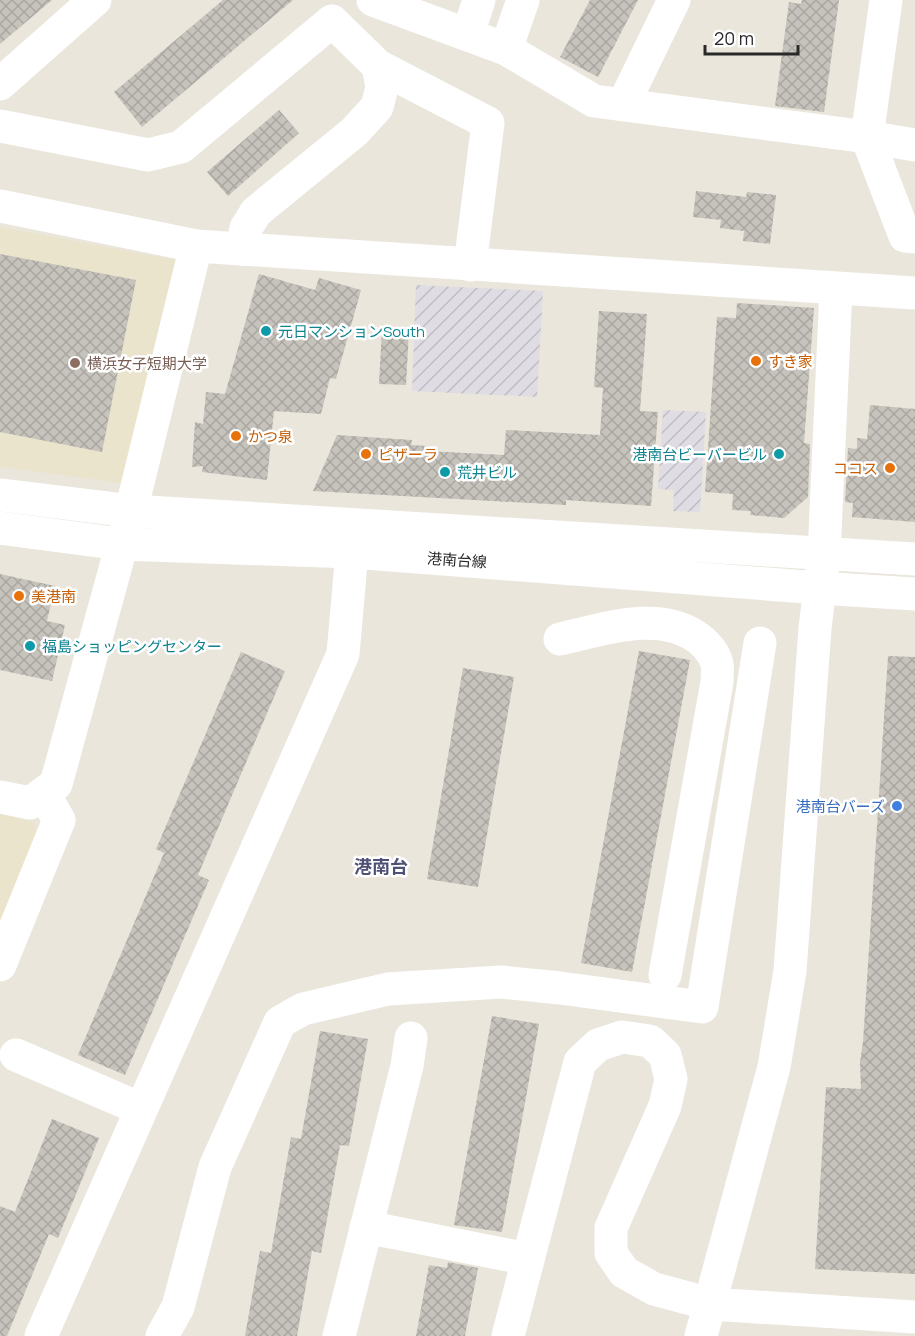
<svg xmlns="http://www.w3.org/2000/svg" width="915" height="1336" viewBox="0 0 915 1336" font-family="Manrope,'Noto Sans JP',sans-serif">
  <defs>
    <pattern id="industrial-furrows" width="10" height="10" patternUnits="userSpaceOnUse" patternTransform="scale(1.5)"><rect width="10" height="10" fill="#dfdce3"/><path d="M-1 1l2-2M0 10L10 0M9 11l2-2" fill="none" stroke="#bfbdc3"/></pattern>
    <pattern id="building-cross-hatch" width="8" height="8" patternUnits="userSpaceOnUse" patternTransform="scale(1.5)"><rect width="8" height="8" fill="#c6c2bc"/><path d="M0 0l8 8M0 8l8-8" fill="none" stroke="#aaa7a2"/></pattern>
  </defs>
  <rect width="100%" height="100%" fill="#eae6dc"/>
  <g fill="url(#industrial-furrows)">
    <path d="M 416,285 L 543,291 L 537,397 L 412,391 Z"/>
    <path d="M 663,410 L 706,412 L 700,512 L 673,511 L 674,490 L 658,489 Z"/>
  </g>
  <g fill="#eae4cd">
    <path d="M 0,227 L 176,260 L 121,483 L 0,467 Z"/>
    <path d="M 0,814 L 34,822 L 38,834 L 0,928 Z"/>
  </g>
  <g fill="url(#building-cross-hatch)">
    <path d="M 0,0 L 52,0 L 0,44 Z"/>
    <path d="M 223,0 L 293,0 L 142,127 L 114,92 Z"/>
    <path d="M 590,0 L 638,0 L 598,77 L 560,57 Z"/>
    <path d="M 802,0 L 839,0 L 824,112 L 775,106 L 789,2 L 801,4 Z"/>
    <path d="M 279,110 L 299,133 L 228,196 L 207,172 Z"/>
    <path d="M 696,191 L 746,197 L 747,192 L 776,195 L 770,244 L 743,241 L 744,231 L 720,228 L 721,220 L 693,217 Z"/>
    <path d="M 0,254 L 136,280 L 102,452 L 0,432 Z"/>
    <path d="M 259,274 L 315,290 L 319,278 L 361,290 L 336,379 L 330,378 L 321,414 L 274,411 L 267,480 L 202,472 L 203,466 L 192,467 L 195,422 L 203,424 L 206,392 L 225,394 Z"/>
    <path d="M 737,303 L 814,308 L 804,443 L 810,444 L 808,497 L 784,518 L 750,515 L 751,511 L 732,510 L 733,494 L 705,492 L 717,317 L 736,318 Z"/>
    <path d="M 599,311 L 647,314 L 640,411 L 658,412 L 651,506 L 566,500 L 566,505 L 313,491 L 337,435 L 412,440 L 411,445 L 427,446 L 427,451 L 504,455 L 506,430 L 600,435 L 603,388 L 594,387 Z"/>
    <path d="M 382,329 L 409,331 L 406,385 L 379,384 Z"/>
    <path d="M 870,405 L 915,409 L 915,522 L 852,517 L 853,503 L 845,502 L 848,448 L 857,449 L 857,438 L 867,439 Z"/>
    <path d="M 0,574 L 55,586 L 47,621 L 65,625 L 52,681 L 0,670 Z"/>
    <path d="M 639,651 L 690,660 L 632,972 L 581,963 Z"/>
    <path d="M 241,652 L 285,671 L 198,875 L 209,880 L 125,1075 L 78,1055 L 164,853 L 156,849 Z"/>
    <path d="M 888,656 L 915,657 L 915,1274 L 815,1269 L 826,1087 L 861,1089 L 860,1062 L 863,1042 Z"/>
    <path d="M 463,668 L 514,677 L 478,887 L 427,879 Z"/>
    <path d="M 492,1016 L 539,1024 L 502,1232 L 454,1225 Z"/>
    <path d="M 320,1031 L 368,1039 L 349,1146 L 340,1145 L 321,1253 L 312,1251 L 297,1336 L 245,1336 L 260,1251 L 271,1253 L 291,1137 L 301,1139 Z"/>
    <path d="M 52,1119 L 99,1138 L 58,1238 L 49,1234 L 7,1336 L 0,1336 L 0,1206 L 15,1212 Z"/>
    <path d="M 448,1262 L 478,1268 L 465,1336 L 416,1336 L 429,1265 L 447,1268 Z"/>
  </g>
  <g fill="none" stroke-linecap="round" stroke-linejoin="round">
    <g stroke="#fff" stroke-width="33">
      <path d="M 373,0 L 506,49 L 594,101 L 867,137 L 905,236 L 915,237"/>
      <path d="M 886,0 L 867,137 L 915,145"/>
      <path d="M 468,34 L 479,0"/>
      <path d="M 506,49 L 523,0"/>
      <path d="M 378,66 L 488,123 L 470,265"/>
      <path d="M 0,84 L 95,0"/>
      <path d="M 623,105 L 674,0"/>
      <path d="M 0,126 L 148,155 L 181,147 L 332,21 L 378,66 L 382,87 L 377,107 L 354,132 L 256,212 L 246,228 L 242,249"/>
      <path d="M 0,206 L 196,246 L 915,293"/>
      <path d="M 0,495 L 131,511 L 915,559"/>
      <path d="M 0,528 L 121,544 L 352,552 L 819,588 L 915,594"/>
      <path d="M 560,639 C 604,629 663,608 702,641 C 708,647 715,654 717,664 C 718,669 717,676 717,682 L 665,975"/>
      <path d="M 0,797 L 30,803 L 56,784 L 131,511 L 196,246"/>
      <path d="M 0,965 L 59,820 L 44,794"/>
      <path d="M 16,1055 L 141,1109"/>
      <path d="M 366,1227 L 528,1259"/>
      <path d="M 41,1336 L 343,654 L 352,552"/>
      <path d="M 162,1336 L 178,1307 L 215,1167 L 280,1022 L 303,1009 L 388,989 L 501,982 L 560,988 L 702,1007 L 760,643"/>
      <path d="M 339,1336 L 407,1066 L 411,1038"/>
      <path d="M 508,1336 L 580,1062 L 598,1045 L 622,1037 L 650,1041 L 665,1055 L 671,1079 L 665,1106 L 611,1228 L 611,1253 L 624,1272 L 654,1289 L 710,1304 L 915,1317"/>
      <path d="M 701,1336 L 774,1067 L 790,971 L 815,628 L 824,555 L 836,289"/>
    </g>
  </g>
  <g fill="#0f9aa8" stroke="#fff" stroke-width="2">
    <circle cx="266" cy="331" r="6"/>
    <circle cx="779" cy="454" r="6"/>
    <circle cx="445" cy="472" r="6"/>
    <circle cx="30" cy="646" r="6"/>
  </g>
  <g fill="#e8710a" stroke="#fff" stroke-width="2">
    <circle cx="756" cy="361" r="6"/>
    <circle cx="236" cy="436" r="6"/>
    <circle cx="366" cy="454" r="6"/>
    <circle cx="890" cy="468" r="6"/>
    <circle cx="19" cy="596" r="6"/>
  </g>
  <circle fill="#8d6e63" stroke="#fff" stroke-width="2" cx="75" cy="363" r="6"/>
  <circle fill="#3f7fe0" stroke="#fff" stroke-width="2" cx="897" cy="806" r="6"/>
  <g text-anchor="middle" dominant-baseline="central" stroke-width="5" stroke-linejoin="round" paint-order="stroke">
    <g font-size="15" fill="#0d838f" stroke="#fff" text-anchor="start">
      <text x="278" y="331">元日マンションSouth</text>
      <text x="767" y="454" text-anchor="end">港南台ビーバービル</text>
      <text x="457" y="472">荒井ビル</text>
      <text x="42" y="646">福島ショッピングセンター</text>
    </g>
    <g font-size="15" fill="#c56008" stroke="#fff" text-anchor="start">
      <text x="768" y="361">すき家</text>
      <text x="248" y="436">かつ泉</text>
      <text x="378" y="454">ピザーラ</text>
      <text x="878" y="468" text-anchor="end">ココス</text>
      <text x="31" y="596">美港南</text>
    </g>
    <g font-size="15" fill="#785e54" stroke="#fff" text-anchor="start">
      <text x="87" y="363">横浜女子短期大学</text>
    </g>
    <g font-size="15" fill="#292929" stroke="#fff">
      <text transform="translate(457 560) rotate(4)">港南台線</text>
    </g>
    <g font-size="15" fill="#366cbe" stroke="#fff" text-anchor="end">
      <text x="885" y="806">港南台バーズ</text>
    </g>
    <g font-size="18" font-weight="bold" fill="#4e5075" stroke="#fff">
      <text x="381" y="866">港南台</text>
    </g>
  </g>
  <path d="M705 45v9h93v-9" fill="none" stroke="#292929" stroke-width="3"/>
  <text x="714" y="45" font-size="18" fill="#292929" stroke="#ffffff" stroke-width="4.5" paint-order="stroke">20 m</text>
</svg>
